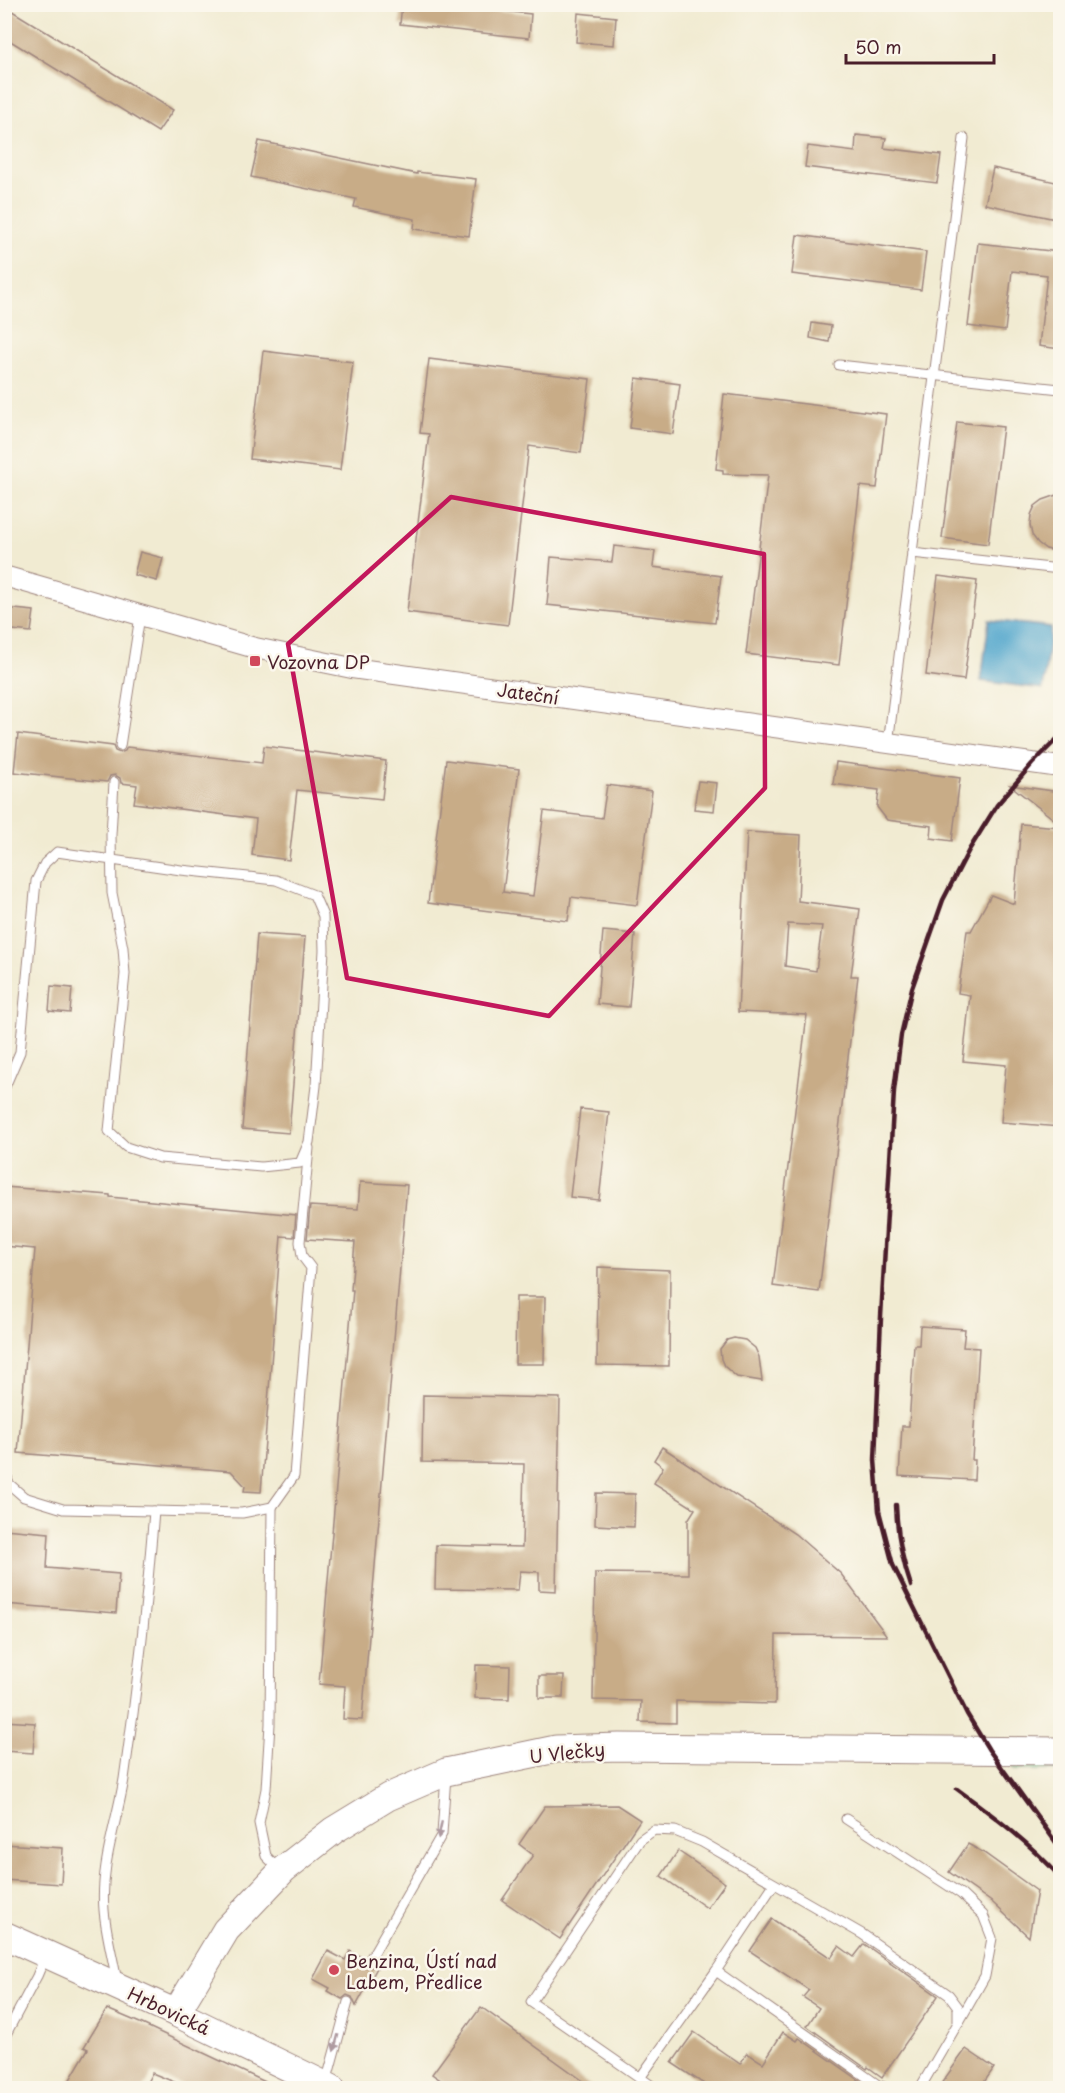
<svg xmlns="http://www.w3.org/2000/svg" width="1065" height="2093" viewBox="0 0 1065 2093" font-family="'Playpen Sans',sans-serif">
  <rect width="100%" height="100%" fill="#fbf7ec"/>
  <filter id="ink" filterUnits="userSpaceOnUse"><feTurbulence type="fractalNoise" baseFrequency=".0167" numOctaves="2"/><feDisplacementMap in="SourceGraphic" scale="12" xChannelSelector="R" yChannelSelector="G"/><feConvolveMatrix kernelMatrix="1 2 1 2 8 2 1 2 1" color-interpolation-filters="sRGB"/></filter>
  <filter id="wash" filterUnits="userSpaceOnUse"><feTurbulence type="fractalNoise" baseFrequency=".008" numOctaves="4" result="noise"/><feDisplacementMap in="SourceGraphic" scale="24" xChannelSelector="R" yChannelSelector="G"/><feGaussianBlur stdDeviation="1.35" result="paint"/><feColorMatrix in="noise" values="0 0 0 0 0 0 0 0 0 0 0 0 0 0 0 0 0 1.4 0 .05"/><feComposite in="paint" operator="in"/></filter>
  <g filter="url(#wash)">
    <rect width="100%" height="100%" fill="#f1ebd2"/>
    <path fill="#85dfa4" stroke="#687f68" stroke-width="1.5" d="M 1009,1763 L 1060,1764 L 1060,1770 L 1015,1770 Z"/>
    <path fill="#50a5cc" stroke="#4d627c" stroke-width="1.5" d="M 989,620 L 1051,627 L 1043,689 L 981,681 Z"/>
    <g id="blocks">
      <g fill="#c8ac87" fill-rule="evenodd">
        <path d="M 402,4 L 430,4 L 531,14 L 529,38 L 400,24 Z"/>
        <path d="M 4,6 L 173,110 L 158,132 L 4,37 Z"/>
        <path d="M 578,13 L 616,17 L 614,45 L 576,42 Z"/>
        <path d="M 856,135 L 886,138 L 884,148 L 941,155 L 937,183 L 805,167 L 808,146 L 855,152 Z"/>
        <path d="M 259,141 L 417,174 L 417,172 L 476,179 L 469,236 L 414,229 L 415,219 L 354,207 L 356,199 L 251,177 Z"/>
        <path d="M 993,168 L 1060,183 L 1060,220 L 985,204 Z"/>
        <path d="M 797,235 L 926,252 L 921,290 L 792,274 Z"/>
        <path d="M 978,243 L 1060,252 L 1060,349 L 1039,346 L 1047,275 L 1012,271 L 1005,331 L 968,326 Z"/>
        <path d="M 812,323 L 831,326 L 829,342 L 810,338 Z"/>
        <path d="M 263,351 L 353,362 L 340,470 L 250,459 Z"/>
        <path d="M 429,359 L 590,379 L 581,453 L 529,446 L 508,625 L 407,612 L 429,434 L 420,433 Z"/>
        <path d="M 636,378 L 680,384 L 673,434 L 630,428 Z"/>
        <path d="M 724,394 L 886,414 L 877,488 L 860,486 L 839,665 L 746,654 L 768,475 L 723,474 L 723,470 L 716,469 Z"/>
        <path d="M 957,422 L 1003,427 L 988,544 L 942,538 Z"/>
        <path d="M 1060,494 L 1060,552 L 1046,549 L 1038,543 L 1032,535 L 1030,525 L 1031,515 L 1035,506 L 1043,500 Z"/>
        <path d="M 614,546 L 655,551 L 653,567 L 721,576 L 715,623 L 547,605 L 551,557 L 612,562 Z"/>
        <path d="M 140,552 L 163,558 L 157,581 L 134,575 Z"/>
        <path d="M 938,576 L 977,581 L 964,680 L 926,675 Z"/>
        <path d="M 4,608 L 34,611 L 31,632 L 4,629 Z"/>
        <path d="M 18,734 L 113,746 L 115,751 L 120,753 L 125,751 L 127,747 L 262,763 L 264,746 L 386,761 L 382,799 L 297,790 L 289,860 L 252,855 L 256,819 L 134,803 L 137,785 L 121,783 L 120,778 L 115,775 L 110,776 L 107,782 L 14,772 Z"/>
        <path d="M 446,760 L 519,769 L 503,892 L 533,896 L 544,811 L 602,818 L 607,785 L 652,791 L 637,905 L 571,897 L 568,921 L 428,903 Z"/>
        <path d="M 836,762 L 960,778 L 952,841 L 931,838 L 932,826 L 887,820 L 877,807 L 879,790 L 833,784 Z"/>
        <path d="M 698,781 L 717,783 L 714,811 L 694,809 Z"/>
        <path d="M 1010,785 L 1060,792 L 1060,824 Z"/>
        <path d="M 1021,824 L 1060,827 L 1060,1127 L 1001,1122 L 1006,1065 L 963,1061 L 970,995 L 958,993 L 967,931 L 971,931 L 991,895 L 1014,904 Z"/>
        <path d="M 747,832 L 801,835 L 798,901 L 860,909 L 851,976 L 858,976 L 819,1292 L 773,1286 L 807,1015 L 738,1012 ZM 788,924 L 822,926 L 816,971 L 785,966 Z"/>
        <path d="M 603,931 L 635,934 L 629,1007 L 597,1004 Z"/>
        <path d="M 257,934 L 305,937 L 289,1133 L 242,1129 Z"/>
        <path d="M 51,986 L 72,988 L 70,1013 L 49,1011 Z"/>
        <path d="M 580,1109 L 609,1112 L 599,1200 L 570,1197 Z"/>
        <path d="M 360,1182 L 407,1185 L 362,1720 L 343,1719 L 345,1686 L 319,1684 L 353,1290 L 351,1290 L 355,1242 L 307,1239 L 310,1206 L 358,1209 Z"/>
        <path d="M 4,1187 L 110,1195 L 110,1197 L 296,1215 L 294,1237 L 281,1236 L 261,1492 L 244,1491 L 245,1486 L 231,1471 L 18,1453 L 35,1249 L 4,1246 Z"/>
        <path d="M 598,1267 L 670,1270 L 669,1366 L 597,1365 Z"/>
        <path d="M 516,1297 L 545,1297 L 544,1364 L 515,1364 Z"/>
        <path d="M 920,1326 L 965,1329 L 963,1347 L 979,1348 L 972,1460 L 975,1460 L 974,1480 L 899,1476 L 902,1426 L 909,1426 L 914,1345 L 919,1345 Z"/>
        <path d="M 734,1338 L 745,1340 L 755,1348 L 759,1357 L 762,1381 L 737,1377 L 724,1366 L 721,1359 L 720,1349 L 727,1340 Z"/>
        <path d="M 423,1395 L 560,1398 L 556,1591 L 539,1590 L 539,1572 L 520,1571 L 518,1590 L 435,1589 L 436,1545 L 522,1547 L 524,1464 L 422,1462 Z"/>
        <path d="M 662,1447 L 795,1534 L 841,1574 L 887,1636 L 776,1635 L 775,1704 L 676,1701 L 676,1723 L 640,1722 L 641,1701 L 593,1700 L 595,1573 L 688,1574 L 688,1520 L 695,1509 L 654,1483 L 663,1467 L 654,1460 Z"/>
        <path d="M 596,1493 L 635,1494 L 634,1527 L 595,1525 Z"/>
        <path d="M 4,1529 L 49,1533 L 47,1568 L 119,1574 L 116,1613 L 4,1604 Z"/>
        <path d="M 476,1665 L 510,1666 L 509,1699 L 475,1698 Z"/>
        <path d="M 539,1676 L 564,1676 L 563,1698 L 539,1698 Z"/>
        <path d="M 4,1721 L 35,1723 L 33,1753 L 4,1751 Z"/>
        <path d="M 617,1805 L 640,1820 L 560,1939 L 502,1900 L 533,1855 L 519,1844 L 545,1806 Z"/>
        <path d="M 4,1844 L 63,1848 L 61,1884 L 4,1880 Z"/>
        <path d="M 968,1844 L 984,1853 L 1037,1891 L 1029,1937 L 993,1903 L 949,1872 Z"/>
        <path d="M 678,1851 L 725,1883 L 707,1908 L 661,1876 Z"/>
        <path d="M 772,1919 L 831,1958 L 839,1946 L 854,1957 L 864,1944 L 938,1996 L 882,2077 L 868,2067 L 867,2069 L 807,2026 L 819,2008 L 803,1997 L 809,1990 L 750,1951 Z"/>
        <path d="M 328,1951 L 345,1960 L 350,1951 L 363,1958 L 363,1964 L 366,1967 L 372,1967 L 375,1964 L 378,1966 L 356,2006 L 352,1997 L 347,1995 L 342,1999 L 328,1991 L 330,1988 L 313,1979 Z"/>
        <path d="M 481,2007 L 593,2088 L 452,2088 L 432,2074 Z"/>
        <path d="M 107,2009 L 140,2023 L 278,2088 L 189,2088 L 152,2073 L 144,2088 L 65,2088 L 88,2049 L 84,2047 Z"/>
        <path d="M 694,2032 L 740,2064 L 747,2053 L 763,2063 L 783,2032 L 797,2041 L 799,2038 L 859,2080 L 853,2088 L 710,2088 L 672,2063 Z"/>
        <path d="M 966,2049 L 994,2068 L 980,2088 L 938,2088 Z"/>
      </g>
    </g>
  </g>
  <g filter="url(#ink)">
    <use href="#blocks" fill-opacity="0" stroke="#9e857e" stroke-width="1.5"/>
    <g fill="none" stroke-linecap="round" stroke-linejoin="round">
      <defs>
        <g id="lane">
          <path d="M 839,365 L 1060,389"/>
          <path d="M 912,553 L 1060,569"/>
          <path d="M 888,744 L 964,138"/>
          <path d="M 120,746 L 140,616"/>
          <path d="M 4,1089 L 20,1052 L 36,881 L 45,863 L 57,852 L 181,870 L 276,880 L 314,895 L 323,916 L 324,950 L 316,1086 L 309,1142 L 300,1163 L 261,1167 L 160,1158 L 126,1147 L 109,1131 L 125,974 L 123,948 L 112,893 L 111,835 L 114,782"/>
          <path d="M 4,1453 L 8,1483 L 24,1497 L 63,1509 L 242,1513 L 272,1507 L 294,1476 L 311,1268 L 302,1256 L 300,1242 L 309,1148"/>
          <path d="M 272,1507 L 270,1724 L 266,1789 L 259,1823 L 266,1856 L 276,1866 L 282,1868"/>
          <path d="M 846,1819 L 961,1894 L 983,1915 L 992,1938 L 985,1976 L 959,2022"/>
          <path d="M 369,1961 L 442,1834 L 446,1775"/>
          <path d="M 716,1971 L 774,1884"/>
          <path d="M 117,1982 C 113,1958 106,1934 104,1910 C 100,1866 117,1822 124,1779 C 137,1690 147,1601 154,1511"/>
          <path d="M 4,2038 L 37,1976 L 45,1957"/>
          <path d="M 640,2078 L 716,1971 L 878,2085 L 887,2088"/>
          <path d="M 326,2083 L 348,2002"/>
          <path d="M 655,2088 L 531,2002 L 640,1840 L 654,1830 L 675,1831 L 702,1842 L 862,1934 L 949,1995 L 958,2007 L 958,2023 L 920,2088"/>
        </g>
        <path id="street" d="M 4,576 L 255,648 L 352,668 L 1060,767"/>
        <g id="secondary">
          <path d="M 4,1935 L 176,2013 L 331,2088"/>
          <path d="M 176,2013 L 226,1930 L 284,1869 L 334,1830 L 388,1797 L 446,1772 L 556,1749 L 619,1747 L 1060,1751"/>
        </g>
      </defs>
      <use href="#lane" stroke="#9e857e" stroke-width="11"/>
      <use href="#street" stroke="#9e857e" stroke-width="22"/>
      <use href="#secondary" stroke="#9e857e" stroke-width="29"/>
      <use href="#lane" stroke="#fff" stroke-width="9"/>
      <use href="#street" stroke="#fff" stroke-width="20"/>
      <use href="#secondary" stroke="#fff" stroke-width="27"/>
      <g stroke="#4a1f2b" stroke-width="4.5">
        <path d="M 1060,736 L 1032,764 L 997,805 L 969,850 L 943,900 L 912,988 L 901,1035 L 894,1091 L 881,1317 L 875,1460 L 879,1511 L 893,1565 L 967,1714 L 989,1750 L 1060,1848"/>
        <path d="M 896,1505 C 897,1533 902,1560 911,1586"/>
        <path d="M 957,1789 C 994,1816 1030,1843 1060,1877"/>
      </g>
    </g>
    <defs><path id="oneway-solid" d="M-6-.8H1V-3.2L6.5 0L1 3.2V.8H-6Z" transform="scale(1.5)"/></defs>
    <g fill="#ae9aa0">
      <use href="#oneway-solid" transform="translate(440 1830) rotate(102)"/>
      <use href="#oneway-solid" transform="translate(336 2043) rotate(105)"/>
    </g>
  </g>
  <path fill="none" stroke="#c2185b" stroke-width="4.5" stroke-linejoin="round" d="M 451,497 L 764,554 L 765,788 L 549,1016 L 347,978 L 288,644 Z"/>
  <g fill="#d1495b" stroke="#fbf7ec" stroke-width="2">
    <rect x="249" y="655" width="12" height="12" rx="3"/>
    <circle cx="334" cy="1970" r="6"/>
  </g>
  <g text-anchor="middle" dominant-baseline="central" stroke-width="5" stroke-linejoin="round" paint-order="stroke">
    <g font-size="18" fill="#4a1f2b" stroke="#fbf7ec" text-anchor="start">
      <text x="267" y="661">Vozovna DP</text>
      <text x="346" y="1960">Benzina, Ústí nad<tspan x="346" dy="21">Labem, Předlice</tspan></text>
    </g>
    <g font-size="18" fill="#4a1f2b" stroke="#fbf7ec">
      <text transform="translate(528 693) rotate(8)">Jateční</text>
      <text transform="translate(567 1752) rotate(-6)">U Vlečky</text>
      <text transform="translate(169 2010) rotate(25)">Hrbovická</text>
    </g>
  </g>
  <rect width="1065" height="2093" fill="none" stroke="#fbf7ec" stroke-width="24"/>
  <path d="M846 54v9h148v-9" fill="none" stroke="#4a1f2b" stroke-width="3"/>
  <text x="855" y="54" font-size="18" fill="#4a1f2b" stroke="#fbf7ec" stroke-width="4.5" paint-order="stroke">50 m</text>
</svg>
